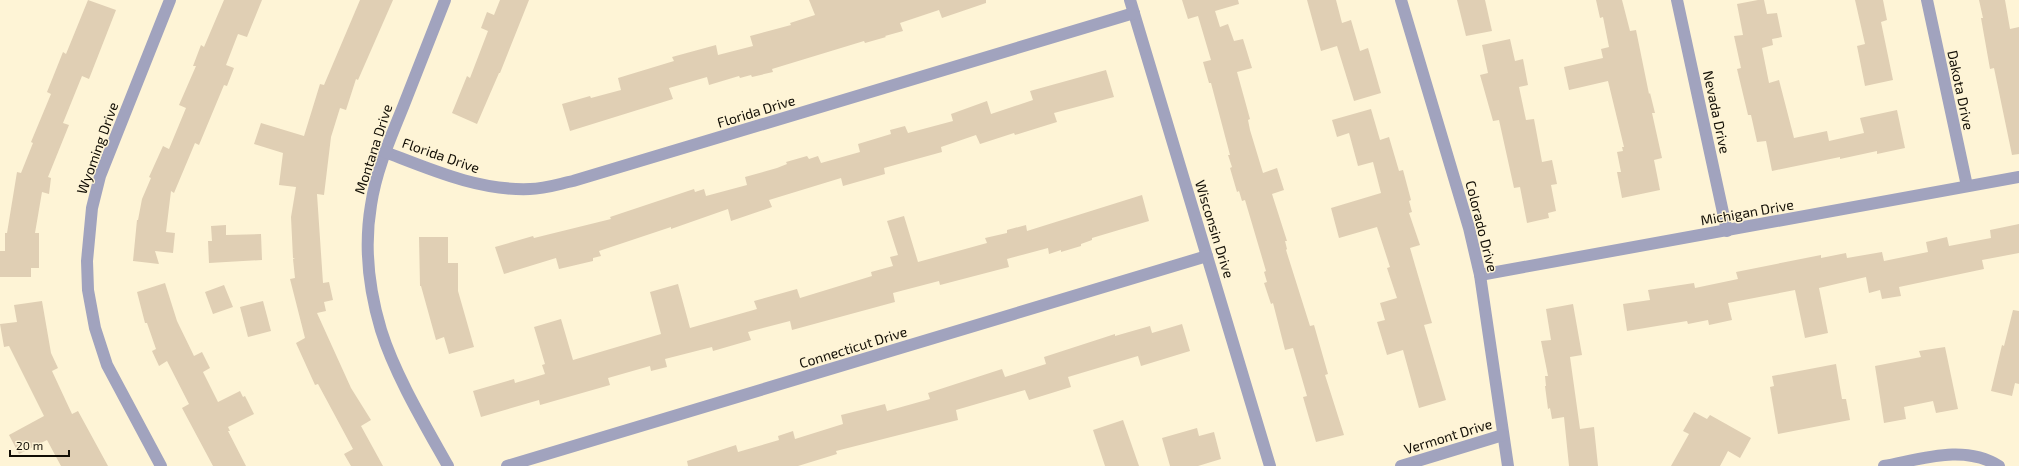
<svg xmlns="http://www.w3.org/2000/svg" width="2019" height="466" viewBox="0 0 2019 466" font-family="'Exo 2',sans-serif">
  <rect width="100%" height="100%" fill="#fef4d6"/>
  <g fill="#e0cfb4">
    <path d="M 88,0 L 116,10 L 89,79 L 82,76 L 63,123 L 69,125 L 48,177 L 51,178 L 49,194 L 42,192 L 35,233 L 39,233 L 39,268 L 31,268 L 31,277 L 0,277 L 0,251 L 5,251 L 5,233 L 7,233 L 17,172 L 21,173 L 33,143 L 31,142 L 51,94 L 47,92 L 63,52 L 66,54 Z"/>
    <path d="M 224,0 L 262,0 L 247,37 L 238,34 L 226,65 L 234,68 L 227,86 L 224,85 L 199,145 L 195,143 L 174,193 L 171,191 L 166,232 L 175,233 L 173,253 L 155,251 L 159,264 L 133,261 L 137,220 L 138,220 L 142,199 L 151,178 L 149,177 L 163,146 L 169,149 L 186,108 L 179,105 L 196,66 L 193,66 L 201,45 L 204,47 Z"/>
    <path d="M 360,0 L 393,0 L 358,80 L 356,79 L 346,110 L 340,108 L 331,137 L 324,195 L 317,194 L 323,283 L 329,282 L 333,300 L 324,302 L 326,311 L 317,313 L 351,388 L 371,420 L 361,426 L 383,466 L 351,466 L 344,454 L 353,449 L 318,384 L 315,385 L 296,343 L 305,338 L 290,279 L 295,278 L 293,259 L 295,258 L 293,258 L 291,217 L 296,187 L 279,185 L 283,153 L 254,144 L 261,123 L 304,136 L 320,84 L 324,85 Z"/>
    <path d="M 500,0 L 529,0 L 500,73 L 499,73 L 477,124 L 452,113 L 467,76 L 470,78 L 488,31 L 481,28 L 487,12 L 494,15 Z"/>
    <path d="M 809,0 L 986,0 L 986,3 L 942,18 L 939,10 L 900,23 L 903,31 L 885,36 L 886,37 L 865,43 L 864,41 L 772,69 L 773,72 L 752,77 L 751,75 L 740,78 L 739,76 L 709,85 L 707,77 L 669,88 L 673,99 L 570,131 L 562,104 L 590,96 L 591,98 L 621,90 L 618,78 L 674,61 L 672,57 L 716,45 L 718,55 L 753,46 L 750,36 L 791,25 L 790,23 L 815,15 Z"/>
    <path d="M 1182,0 L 1238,0 L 1239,4 L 1215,11 L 1220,27 L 1228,24 L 1234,41 L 1243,39 L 1252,68 L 1237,72 L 1250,119 L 1248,120 L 1250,130 L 1263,173 L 1277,168 L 1284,190 L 1272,194 L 1287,241 L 1285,241 L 1287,249 L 1286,250 L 1310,326 L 1314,325 L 1328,374 L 1325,375 L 1344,435 L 1316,442 L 1303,397 L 1307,396 L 1293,348 L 1285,350 L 1273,303 L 1271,304 L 1264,283 L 1267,282 L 1264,272 L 1266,271 L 1245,200 L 1242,201 L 1239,191 L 1237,192 L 1230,168 L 1232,167 L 1228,155 L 1230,155 L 1211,83 L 1209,83 L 1203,62 L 1211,60 L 1198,16 L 1188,19 Z"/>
    <path d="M 1307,0 L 1336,0 L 1342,23 L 1351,20 L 1360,51 L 1368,48 L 1381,93 L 1354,101 L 1337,46 L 1321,51 Z"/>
    <path d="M 1457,0 L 1485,0 L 1492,31 L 1466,36 Z"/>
    <path d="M 1596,0 L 1622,0 L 1630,31 L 1636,30 L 1649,94 L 1650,93 L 1655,113 L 1652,113 L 1662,158 L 1654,160 L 1660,190 L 1622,198 L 1617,172 L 1621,172 L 1617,152 L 1623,151 L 1622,147 L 1624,147 L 1608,81 L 1569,90 L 1564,67 L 1603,58 L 1601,49 L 1609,47 L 1603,17 L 1600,18 Z"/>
    <path d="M 1758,0 L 1764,0 L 1767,14 L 1777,13 L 1782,37 L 1772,39 L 1773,45 L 1762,48 L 1769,83 L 1779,80 L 1794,138 L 1827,131 L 1829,141 L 1864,133 L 1860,118 L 1897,110 L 1905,148 L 1877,154 L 1877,151 L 1840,159 L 1840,157 L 1772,171 L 1766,141 L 1757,142 L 1751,115 L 1748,115 L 1737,69 L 1741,68 L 1734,36 L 1743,35 L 1737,4 Z"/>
    <path d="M 1855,0 L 1883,0 L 1887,20 L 1881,22 L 1893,80 L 1865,86 L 1857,46 L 1865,44 Z"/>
    <path d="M 1979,0 L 2005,0 L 2010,29 L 2019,27 L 2019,154 L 2012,155 L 1994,68 L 1990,69 L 1981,18 L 1983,18 Z"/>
    <path d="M 1510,39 L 1515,61 L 1523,59 L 1528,85 L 1519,87 L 1526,120 L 1534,119 L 1542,162 L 1552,160 L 1557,184 L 1551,185 L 1556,211 L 1548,213 L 1549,218 L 1527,223 L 1520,187 L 1514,188 L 1499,120 L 1493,121 L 1480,75 L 1488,73 L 1482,45 Z"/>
    <path d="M 1106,70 L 1114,97 L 1054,113 L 1057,122 L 1015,135 L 1014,133 L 980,144 L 976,135 L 941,147 L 942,152 L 884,168 L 885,174 L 843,186 L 841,178 L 769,200 L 772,207 L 731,221 L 728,209 L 671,229 L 671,227 L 599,251 L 601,256 L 593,258 L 593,261 L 559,269 L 556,258 L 504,274 L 495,247 L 533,236 L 534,238 L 611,219 L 610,217 L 694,189 L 695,192 L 704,189 L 706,196 L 747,185 L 745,177 L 777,168 L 787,164 L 786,162 L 807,156 L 809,159 L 818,156 L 821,163 L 860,152 L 858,144 L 891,134 L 890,130 L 905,126 L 908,133 L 953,121 L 951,114 L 987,101 L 991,114 L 1033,100 L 1030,91 Z"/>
    <path d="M 1371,109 L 1380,140 L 1389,137 L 1399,171 L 1403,170 L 1411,200 L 1409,201 L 1412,212 L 1409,213 L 1420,245 L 1410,248 L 1432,323 L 1424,325 L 1446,400 L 1419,408 L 1403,350 L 1387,355 L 1377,322 L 1385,320 L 1380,303 L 1397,298 L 1387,268 L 1390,267 L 1377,227 L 1339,238 L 1331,208 L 1381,193 L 1373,162 L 1358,166 L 1349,133 L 1337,137 L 1332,120 Z"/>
    <path d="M 1142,195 L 1149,221 L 1092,238 L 1092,240 L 1081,244 L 1081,246 L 1061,252 L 1061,250 L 1049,254 L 1048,248 L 1007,259 L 1009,267 L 940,285 L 939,281 L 893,293 L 895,302 L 792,330 L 790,321 L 748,332 L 751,340 L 713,351 L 712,347 L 665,359 L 667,367 L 651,371 L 650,366 L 608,378 L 610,385 L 540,405 L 539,400 L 481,417 L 473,391 L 514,379 L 515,383 L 545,374 L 542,365 L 545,364 L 534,327 L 561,319 L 573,360 L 661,334 L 650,292 L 678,284 L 690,328 L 757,309 L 754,301 L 797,289 L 800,298 L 872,276 L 871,272 L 893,266 L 890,257 L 898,255 L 887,221 L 904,216 L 918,262 L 987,243 L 985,238 L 1007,233 L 1007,230 L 1026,225 L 1027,231 Z"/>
    <path d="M 2019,224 L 2019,253 L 1982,260 L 1984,269 L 1899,287 L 1901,296 L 1882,299 L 1880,290 L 1869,293 L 1866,277 L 1819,288 L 1828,333 L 1805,338 L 1795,290 L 1728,303 L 1732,320 L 1709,325 L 1708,320 L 1688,324 L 1687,321 L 1627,331 L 1623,304 L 1650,300 L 1648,290 L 1694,283 L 1695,288 L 1738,279 L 1736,272 L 1821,255 L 1821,258 L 1846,253 L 1847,258 L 1882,252 L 1884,261 L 1928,252 L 1926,242 L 1947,237 L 1949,246 L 1991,238 L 1990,230 Z"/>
    <path d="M 226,225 L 226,235 L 261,234 L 262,260 L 209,263 L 208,241 L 212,241 L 211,226 Z"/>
    <path d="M 419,237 L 448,237 L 448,263 L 458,263 L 458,291 L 474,347 L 449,354 L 444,337 L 436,340 L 421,286 L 420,286 Z"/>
    <path d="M 165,283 L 177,321 L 194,356 L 202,352 L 210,368 L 203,372 L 218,402 L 240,391 L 243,397 L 245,396 L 254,414 L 228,427 L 230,431 L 228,431 L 246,466 L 213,466 L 182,408 L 189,404 L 167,361 L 159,366 L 152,351 L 156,349 L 147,323 L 145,323 L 137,292 Z"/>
    <path d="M 224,285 L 233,307 L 213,314 L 205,292 Z"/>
    <path d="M 42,301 L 51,353 L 58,368 L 52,371 L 72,414 L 78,411 L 108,466 L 61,466 L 47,440 L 19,454 L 9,435 L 44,416 L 9,346 L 4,347 L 0,324 L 17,322 L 14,305 Z"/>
    <path d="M 263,301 L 271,331 L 248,337 L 240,307 Z"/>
    <path d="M 1573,304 L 1582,355 L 1570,357 L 1580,429 L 1594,427 L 1598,466 L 1569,466 L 1564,417 L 1552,419 L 1550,408 L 1548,409 L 1545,386 L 1546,386 L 1545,376 L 1548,376 L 1541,341 L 1551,340 L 1546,309 Z"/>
    <path d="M 2013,310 L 2019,311 L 2019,384 L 2015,383 L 2012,396 L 1991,391 L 2002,345 L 2004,346 Z"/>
    <path d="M 1182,324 L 1190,351 L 1141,366 L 1138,356 L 1068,377 L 1071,387 L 1029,400 L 1025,390 L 956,410 L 958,420 L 836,451 L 837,454 L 798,466 L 688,466 L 687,461 L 736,445 L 738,452 L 779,440 L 778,436 L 793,431 L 795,439 L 843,424 L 841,415 L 885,404 L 887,411 L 930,399 L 928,393 L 1002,369 L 1005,377 L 1046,364 L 1044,357 L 1115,334 L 1115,336 L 1150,326 L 1152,333 Z"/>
    <path d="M 1945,347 L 1958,409 L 1936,413 L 1933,401 L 1904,407 L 1906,419 L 1884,423 L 1875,366 L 1921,357 L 1919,351 Z"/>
    <path d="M 1836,364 L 1842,399 L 1846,399 L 1850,420 L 1778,434 L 1770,387 L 1774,386 L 1772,376 Z"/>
    <path d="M 1694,412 L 1707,419 L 1710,415 L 1751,438 L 1740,458 L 1728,451 L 1720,466 L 1671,466 L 1689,434 L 1683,431 Z"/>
    <path d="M 1123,420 L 1139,466 L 1105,466 L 1093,430 Z"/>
    <path d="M 1197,428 L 1199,436 L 1214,432 L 1221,459 L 1198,466 L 1170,466 L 1162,438 Z"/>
  </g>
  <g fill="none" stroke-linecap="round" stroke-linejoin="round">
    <g stroke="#a1a3be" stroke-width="12">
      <path d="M 445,0 C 431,36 417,71 403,107 C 390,139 376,171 371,205 C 364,246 369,290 381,330 C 395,375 425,425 448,466"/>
      <path d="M 1130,0 L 1270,466"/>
      <path d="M 1401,0 L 1469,228 L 1480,275 L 1508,466"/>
      <path d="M 1677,0 L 1727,231"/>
      <path d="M 1927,0 L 1967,186"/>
      <path d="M 385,152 C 432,170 479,191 530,189 C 544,189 559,184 573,181 L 1134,13"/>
      <path d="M 1480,275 L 2019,177"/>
      <path d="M 161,466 L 107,365 L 95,328 L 88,290 L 87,261 L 92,208 L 100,176 L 170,0"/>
      <path d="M 507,466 L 1207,256"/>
      <path d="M 1401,466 L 1503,435"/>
      <path d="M 1884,466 C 1922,459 1964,444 1999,466"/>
    </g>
  </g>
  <g text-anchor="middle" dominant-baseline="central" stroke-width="3" stroke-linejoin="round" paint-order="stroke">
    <g font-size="14" fill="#120e05" stroke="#fef4d6">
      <text transform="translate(1961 90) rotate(78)">Dakota Drive</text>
      <text transform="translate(756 111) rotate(-17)">Florida Drive</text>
      <text transform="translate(1717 112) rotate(78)">Nevada Drive</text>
      <text transform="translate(97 148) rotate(-70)">Wyoming Drive</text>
      <text transform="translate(373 149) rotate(-72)">Montana Drive</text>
      <text transform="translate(441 155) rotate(19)">Florida Drive</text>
      <text transform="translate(1747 212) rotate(-10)">Michigan Drive</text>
      <text transform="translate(1482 226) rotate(76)">Colorado Drive</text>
      <text transform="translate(1215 229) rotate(73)">Wisconsin Drive</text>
      <text transform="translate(853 347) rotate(-17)">Connecticut Drive</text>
      <text transform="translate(1448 436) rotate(-17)">Vermont Drive</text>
    </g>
  </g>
  <path d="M10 450v6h59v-6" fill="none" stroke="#120e05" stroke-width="2"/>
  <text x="16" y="450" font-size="12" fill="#120e05" stroke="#fef4d6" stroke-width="3" paint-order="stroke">20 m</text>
</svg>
